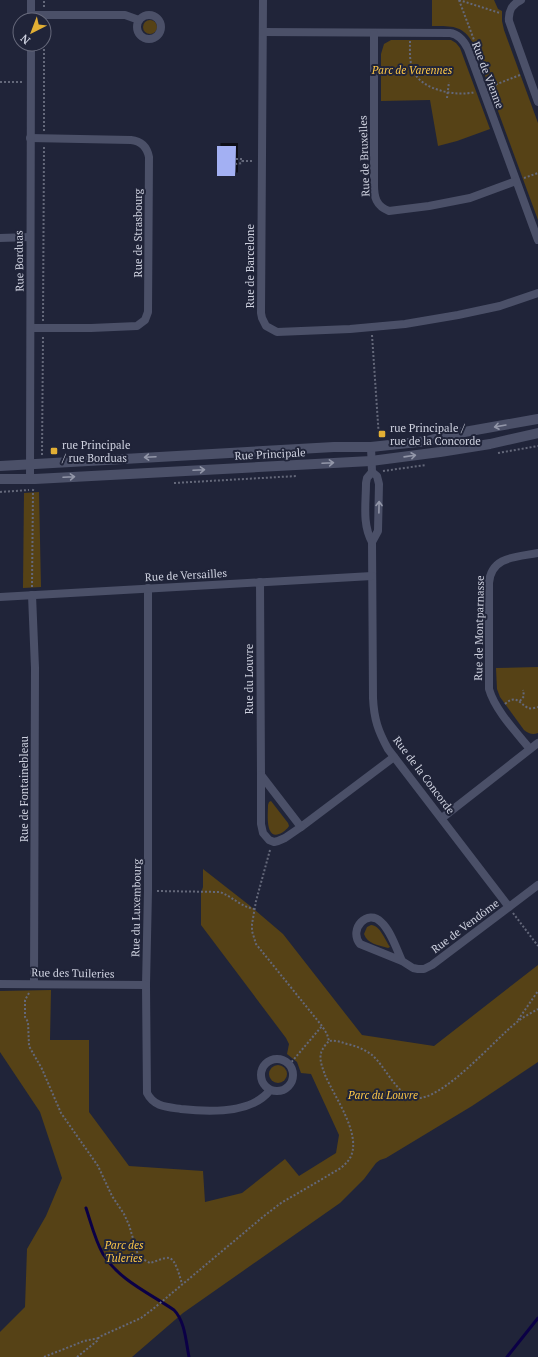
<svg xmlns="http://www.w3.org/2000/svg" width="538" height="1357" viewBox="0 0 538 1357" font-family="'PT Serif',serif">
  <defs>
    <filter id="shadow"><feDropShadow dx="3.5" dy="-3.5" stdDeviation="0" flood-color="#0009"/></filter>
  </defs>
  <rect width="100%" height="100%" fill="#202439"/>
  <g fill="#564216">
    <path d="M 432,0 L 494,0 L 498,9 L 502,11 L 502,21 L 504,30 L 538,123 L 538,220 L 473,43 C 463,25 451,26 432,26 Z"/>
    <circle cx="150" cy="27" r="7"/>
    <path d="M 391,40 L 451,40 L 456,43 L 460,48 L 490,129 L 457,141 L 438,146 L 430,100 L 381,101 L 381,54 L 384,44 Z"/>
    <path d="M 39,492 L 41,587 L 23,588 L 24,493 Z"/>
    <path d="M 538,667 L 538,733 C 533,735 529,734 524,730 L 500,697 L 497,689 L 496,668 Z"/>
    <path d="M 271,801 L 288,823 L 289,826 C 287,829 283,833 279,834 C 265,839 268,813 268,805 L 269,802 Z"/>
    <path d="M 203,869 L 249,905 L 283,934 L 362,1035 L 434,1046 L 538,965 L 538,1062 L 472,1106 L 386,1158 L 380,1160 L 376,1163 L 364,1179 L 340,1203 L 183,1313 L 132,1357 L 0,1357 L 0,1332 L 25,1307 L 27,1249 L 46,1216 L 62,1178 L 40,1112 L 0,1052 L 0,991 L 51,990 L 50,1040 L 89,1040 L 89,1112 L 129,1166 L 203,1171 L 205,1202 L 242,1193 L 285,1159 L 299,1176 L 336,1153 L 339,1135 L 311,1074 L 301,1073 L 297,1062 L 287,1054 L 289,1044 L 286,1038 L 201,925 L 201,893 L 203,887 Z"/>
    <path d="M 371,925 C 380,925 385,940 390,947 L 388,948 C 379,945 367,944 364,934 L 367,927 Z"/>
    <circle cx="278" cy="1074" r="9"/>
  </g>
  <g fill="none" stroke-linecap="round" stroke-linejoin="round">
    <g stroke="#0b0046" stroke-width="3">
      <path d="M 86,1208 C 91,1223 95,1240 103,1254 C 119,1280 149,1293 174,1310 C 185,1321 186,1342 189,1357"/>
      <path d="M 507,1357 L 538,1318"/>
    </g>
  </g>
  <path fill="#a3b0f3" filter="url(#shadow)" d="M 217,146 L 236,146 L 235,176 L 217,176 Z"/>
  <g fill="none" stroke-linecap="round" stroke-linejoin="round">
    <g stroke="#64687a" stroke-width="2" stroke-dasharray="2 2" stroke-linecap="butt">
      <path d="M 459,0 L 474,40"/>
      <path d="M 459,0 L 500,13"/>
      <path d="M 44,7 L 44,0"/>
      <path d="M 410,41 C 410,51 409,63 414,72 C 422,90 457,97 475,92"/>
      <path d="M 0,82 L 23,82"/>
      <path d="M 492,86 L 520,75"/>
      <path d="M 447,98 L 449,82"/>
      <path d="M 44,131 L 44,23"/>
      <path d="M 236,159 L 243,159 L 242,163 L 236,164"/>
      <path d="M 242,161 L 253,161"/>
      <path d="M 524,178 L 538,173"/>
      <path d="M 43,321 L 44,147"/>
      <path d="M 372,335 L 379,438"/>
      <path d="M 498,453 L 538,446"/>
      <path d="M 42,455 L 43,337"/>
      <path d="M 383,471 L 426,465"/>
      <path d="M 174,483 L 297,476"/>
      <path d="M 0,492 L 29,490"/>
      <path d="M 32,587 L 33,490 L 34,488"/>
      <path d="M 520,701 L 524,696 L 523,690"/>
      <path d="M 505,704 C 516,694 519,703 528,708 C 531,709 535,708 538,707"/>
      <path d="M 270,850 L 256,901 L 252,924 L 252,931 L 256,944 L 322,1026 L 327,1034 L 329,1041"/>
      <path d="M 157,891 L 220,892 C 233,897 241,907 255,909"/>
      <path d="M 513,913 L 538,946"/>
      <path d="M 29,993 L 25,1000 L 25,1017 L 28,1022 L 29,1046 L 42,1069 L 61,1113 L 98,1166 L 112,1196 L 124,1214 L 129,1225 L 137,1252 L 141,1258 L 150,1263 C 155,1262 164,1257 169,1258 C 176,1259 180,1278 182,1284"/>
      <path d="M 518,1020 L 538,991"/>
      <path d="M 289,1065 L 322,1026"/>
      <path d="M 44,1357 L 84,1341 L 99,1338"/>
      <path d="M 77,1357 L 97,1341 L 99,1337 L 141,1318 L 153,1309 L 264,1216 L 281,1203 L 341,1168 C 345,1164 349,1161 351,1156 C 361,1133 334,1096 325,1075 C 323,1069 319,1060 321,1053 C 322,1049 326,1044 329,1041 C 335,1040 341,1042 347,1044 C 356,1046 364,1049 372,1055 C 385,1066 397,1095 414,1098 C 441,1103 495,1039 517,1022 C 523,1017 531,1013 538,1009"/>
    </g>
    <g stroke="#4b5068" stroke-width="8">
      <path d="M 31,0 L 31,19"/>
      <path d="M 263,0 L 261,313 L 262,318 L 266,326 L 277,332 L 350,329 L 405,324 L 458,315 L 500,306 L 538,293"/>
      <path d="M 521,0 C 512,4 508,12 509,21 L 538,102"/>
      <circle cx="149" cy="27" r="12"/>
      <path d="M 31,15 L 125,15 L 139,20"/>
      <path d="M 263,32 L 450,33 C 459,34 464,41 468,49 L 538,240"/>
      <path d="M 374,34 L 374,185 C 374,197 376,206 389,211 L 429,206 L 470,198 L 516,181"/>
      <path d="M 30,138 L 131,140 C 141,141 147,147 149,157 L 148,312 L 145,320 L 137,326 L 91,328 L 31,328"/>
      <path d="M 0,238 L 30,237"/>
      <path d="M 371,447 L 372,472 L 367,478 L 366,483 C 366,503 362,524 372,542 L 373,698 C 374,719 378,731 388,749 L 509,907"/>
      <path d="M 30,479 L 31,44"/>
      <path d="M 372,542 L 378,531 L 379,484 L 377,476 L 372,472"/>
      <path d="M 260,582 L 261,775 L 301,827 L 394,757"/>
      <path d="M 148,588 L 148,891 L 146,985 L 147,1093 C 154,1107 167,1107 181,1109 C 207,1112 252,1114 270,1090"/>
      <path d="M 32,595 L 35,668 L 34,983"/>
      <path d="M 0,597 L 372,576"/>
      <path d="M 530,749 C 516,732 495,710 489,689 L 489,583 C 491,556 517,557 538,553"/>
      <path d="M 261,775 L 261,824 L 263,833 L 269,840 L 274,842 L 278,841 L 285,838 L 301,827"/>
      <path d="M 442,818 L 538,743"/>
      <path d="M 402,961 C 396,948 391,931 381,922 C 368,908 348,929 360,944 L 402,961 L 413,968 L 418,969 L 424,969 L 432,965 L 538,885"/>
      <path d="M 0,984 L 146,985"/>
      <circle cx="277" cy="1075" r="16"/>
    </g>
    <g stroke="#4b5068" stroke-width="10">
      <path d="M 0,466 L 334,447 L 371,447 L 427,441 L 453,434 L 538,419"/>
      <path d="M 0,479 L 35,479 L 371,461 L 440,452 L 490,444 L 538,433"/>
    </g>
  </g>
  <defs><path id="oneway-shaft" d="M-6 0H5M1.5-3L5.5 0L1.5 3" fill="none" stroke-width="1.6" stroke-linecap="round" stroke-linejoin="round"/></defs>
  <g stroke="#9397a9">
    <use href="#oneway-shaft" transform="translate(500 426) rotate(170)"/>
    <use href="#oneway-shaft" transform="translate(410 456) rotate(-8)"/>
    <use href="#oneway-shaft" transform="translate(150 457) rotate(177)"/>
    <use href="#oneway-shaft" transform="translate(328 463) rotate(-3)"/>
    <use href="#oneway-shaft" transform="translate(199 470) rotate(-3)"/>
    <use href="#oneway-shaft" transform="translate(69 477) rotate(-3)"/>
    <use href="#oneway-shaft" transform="translate(379 507) rotate(-89)"/>
  </g>
  <g fill="#e2af34" stroke="#202439" stroke-width="1.5">
    <rect x="378" y="430" width="8" height="8" rx="2"/>
    <rect x="50" y="447" width="8" height="8" rx="2"/>
  </g>
  <g text-anchor="middle" dominant-baseline="central" stroke-width="4" stroke-linejoin="round" paint-order="stroke">
    <g font-size="11" font-style="italic" fill="#fcc646" stroke="#202439">
      <text x="412" y="70">Parc de Varennes</text>
      <text x="383" y="1095">Parc du Louvre</text>
      <text x="124" y="1245">Parc des<tspan x="124" dy="13">Tuleries</tspan></text>
    </g>
    <g font-size="11" fill="#ced1df" stroke="#202439">
      <text transform="translate(488 75) rotate(69)">Rue de Vienne</text>
      <text transform="translate(364 156) rotate(-92)">Rue de Bruxelles</text>
      <text transform="translate(138 233) rotate(-90)">Rue de Strasbourg</text>
      <text transform="translate(19 261) rotate(-91)">Rue Borduas</text>
      <text transform="translate(250 266) rotate(-90)">Rue de Barcelone</text>
      <text transform="translate(270 454) rotate(-3)">Rue Principale</text>
      <text transform="translate(186 575) rotate(-3)">Rue de Versailles</text>
      <text transform="translate(479 628) rotate(-89)">Rue de Montparnasse</text>
      <text transform="translate(249 679) rotate(-90)">Rue du Louvre</text>
      <text transform="translate(424 775) rotate(53)">Rue de la Concorde</text>
      <text transform="translate(24 789) rotate(-90)">Rue de Fontainebleau</text>
      <text transform="translate(136 908) rotate(-89)">Rue du Luxembourg</text>
      <text transform="translate(465 926) rotate(-37)">Rue de Vendôme</text>
      <text transform="translate(73 973) rotate(1)">Rue des Tuileries</text>
    </g>
    <g font-size="11" fill="#ced1df" stroke="#202439" text-anchor="start">
      <text x="390" y="428">rue Principale /<tspan x="390" dy="13">rue de la Concorde</tspan></text>
      <text x="62" y="445">rue Principale<tspan x="62" dy="13">/ rue Borduas</tspan></text>
    </g>
  </g>
  <g transform="translate(32 32) rotate(222)"><circle r="19" fill="#202439" stroke="#66697b"/>
  <path d="M0-3L7 15L0 10L-7 15Z" fill="#e2af34"/>
  <text y="-6" font-size="11" font-weight="bold" text-anchor="middle" fill="#ced1df">N</text>
  </g>
</svg>
